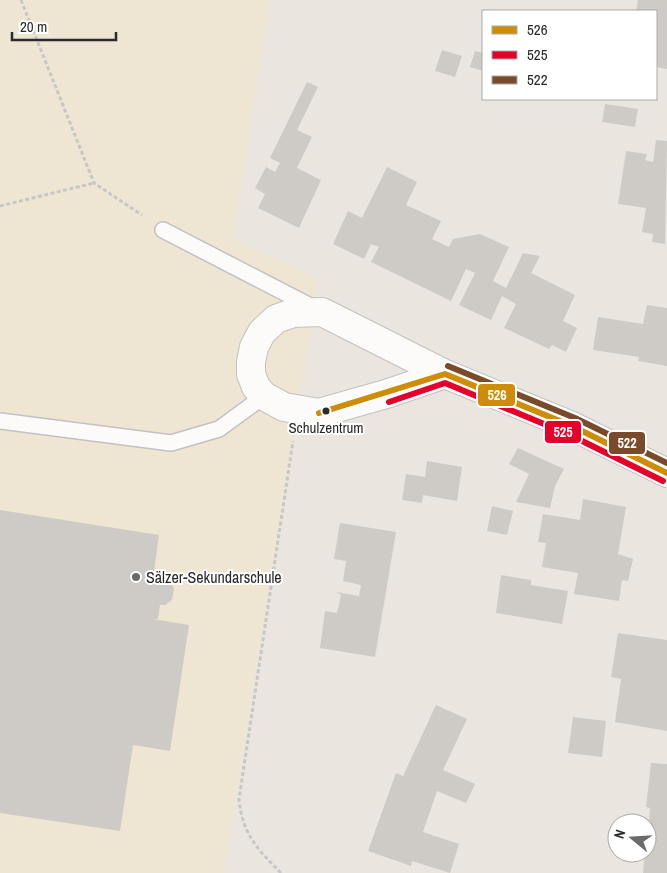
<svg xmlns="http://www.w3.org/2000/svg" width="667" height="873" viewBox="0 0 667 873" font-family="'Archivo Narrow',sans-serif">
  <rect width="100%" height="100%" fill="#eae5df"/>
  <path fill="#eee5d2" d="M 0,0 L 270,0 L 233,239 L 319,280 L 224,873 L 0,873 Z"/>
  <g fill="#cecbc6">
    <path d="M 638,0 L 667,0 L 667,69 L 656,67 L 656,11 L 636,11 Z"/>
    <path d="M 442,50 L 462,56 L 455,77 L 435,71 Z"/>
    <path d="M 475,51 L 483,53 L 483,71 L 470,67 Z"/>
    <path d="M 307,82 L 318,87 L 297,130 L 312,137 L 297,168 L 321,180 L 299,228 L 258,208 L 265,194 L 255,188 L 266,167 L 275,172 L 280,163 L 270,158 Z"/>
    <path d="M 605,104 L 638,109 L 635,127 L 602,122 Z"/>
    <path d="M 656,140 L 667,141 L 665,244 L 652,242 L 653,234 L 642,232 L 646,208 L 618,204 L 626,151 L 647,154 L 645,160 L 653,162 Z"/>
    <path d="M 387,167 L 417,182 L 406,205 L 441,221 L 432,239 L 449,247 L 453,239 L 480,234 L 509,247 L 493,281 L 506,288 L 523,253 L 540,256 L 531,273 L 575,295 L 563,321 L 577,328 L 566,352 L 552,345 L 549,349 L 504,328 L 516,304 L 502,296 L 491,320 L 459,305 L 475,273 L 466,269 L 451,301 L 371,262 L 379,247 L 371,244 L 364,259 L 333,244 L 348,211 L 362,218 Z"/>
    <path d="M 647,305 L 667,308 L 667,366 L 638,361 L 639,357 L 593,350 L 598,317 L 643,324 Z"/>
    <path d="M 518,448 L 564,469 L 555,486 L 550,508 L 516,502 L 529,474 L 509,464 Z"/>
    <path d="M 427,461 L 462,467 L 457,501 L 423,495 L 422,503 L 402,500 L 406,474 L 425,477 Z"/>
    <path d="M 583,499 L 626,507 L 618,554 L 633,559 L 628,581 L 622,580 L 619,601 L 574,594 L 578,573 L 542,567 L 546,543 L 538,542 L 543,514 L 580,520 Z"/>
    <path d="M 492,506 L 513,511 L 507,535 L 487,531 Z"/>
    <path d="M 0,510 L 159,535 L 153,578 L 169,581 L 174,588 L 172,600 L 165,605 L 160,605 L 158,619 L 153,619 L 189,625 L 170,751 L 133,745 L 120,831 L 0,813 Z"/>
    <path d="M 340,523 L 396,532 L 375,657 L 320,648 L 325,611 L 337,613 L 341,595 L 336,592 L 359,596 L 361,585 L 343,581 L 346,561 L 334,559 Z"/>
    <path d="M 501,575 L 531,580 L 531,585 L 568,591 L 562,624 L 496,613 Z"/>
    <path d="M 618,633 L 667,640 L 667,731 L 615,722 L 621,679 L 611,677 Z"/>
    <path d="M 436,705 L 467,719 L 443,770 L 475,784 L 466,803 L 437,791 L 423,832 L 459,844 L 450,873 L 412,861 L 411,866 L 368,851 L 396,773 L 403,776 Z"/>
    <path d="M 573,717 L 606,721 L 602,757 L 568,753 Z"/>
    <path d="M 651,763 L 667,764 L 667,873 L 643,873 L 645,853 L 647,853 L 650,808 L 646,807 Z"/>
  </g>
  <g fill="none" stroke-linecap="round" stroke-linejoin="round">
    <defs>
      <g id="service">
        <path d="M 163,230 L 316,309"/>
        <path d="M 0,421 L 171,443 L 219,429 L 264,396"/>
      </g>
      <path id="minor" d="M 445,374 L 386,394 L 319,413 L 284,407 L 264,396 L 256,387 L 251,374 L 251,362 L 254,347 L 262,332 L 276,319 L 293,313 L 322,312 L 445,374 L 572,426 L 667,473"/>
    </defs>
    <use href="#service" stroke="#c3c1c1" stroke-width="18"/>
    <use href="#minor" stroke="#c3c1c1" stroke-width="30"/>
    <g stroke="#c8c7c7" stroke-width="3" stroke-dasharray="4 2.5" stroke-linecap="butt">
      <path d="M 21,0 L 94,183 L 142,215"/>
      <path d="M 0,206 L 94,183"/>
      <path d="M 281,873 C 257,849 242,833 239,799 L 293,441"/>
    </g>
    <use href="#service" stroke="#fcfbfa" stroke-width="15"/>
    <use href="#minor" stroke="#fcfbfa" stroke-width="28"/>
    <defs>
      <path id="bus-1" d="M 319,413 L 445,374 L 572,426 L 667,473"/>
      <path id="bus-2" d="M 389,402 L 445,383 L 568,434 L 663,481"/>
      <path id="bus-3" d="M 448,366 L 575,418 L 667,463"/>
    </defs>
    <use href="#bus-1" stroke="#fff" stroke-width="10"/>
    <use href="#bus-2" stroke="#fff" stroke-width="10"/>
    <use href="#bus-3" stroke="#fff" stroke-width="10"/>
    <use href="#bus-1" stroke="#ce8d08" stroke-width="6"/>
    <use href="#bus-2" stroke="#e4002b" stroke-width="6"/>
    <use href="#bus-3" stroke="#7a4b2a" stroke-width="6"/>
  </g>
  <circle fill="#2a2a2a" stroke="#fff" stroke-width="2" cx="326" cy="411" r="4.5"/>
  <circle fill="#6d6b69" stroke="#fff" stroke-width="2" cx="136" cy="577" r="5"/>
  <g text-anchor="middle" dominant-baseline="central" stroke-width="4" stroke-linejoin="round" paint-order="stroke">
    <g font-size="15" fill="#2a2a2a" stroke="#fff">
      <text x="326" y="427">Schulzentrum</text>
    </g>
    <g font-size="16" fill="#2a2a2a" stroke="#fff" text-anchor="start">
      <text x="146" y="577">Sälzer-Sekundarschule</text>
    </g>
  </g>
  <g stroke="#fff" stroke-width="2">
    <rect x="477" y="383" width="39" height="24" rx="5" fill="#ce8d08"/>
    <rect x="544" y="420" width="38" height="24" rx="5" fill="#e4002b"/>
    <rect x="608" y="431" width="38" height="24" rx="5" fill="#7a4b2a"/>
  </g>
  <g font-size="14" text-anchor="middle" font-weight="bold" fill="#fff">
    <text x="497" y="400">526</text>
    <text x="563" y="437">525</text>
    <text x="627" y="448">522</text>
  </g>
  <rect x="482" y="10" width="175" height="90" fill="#ffffff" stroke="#aaaaaa"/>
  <rect x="492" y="26" width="25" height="8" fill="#ce8d08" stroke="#aaaaaa"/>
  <text x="527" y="35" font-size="15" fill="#2a2a2a">526</text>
  <rect x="492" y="51" width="25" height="8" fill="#e4002b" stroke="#aaaaaa"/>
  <text x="527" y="60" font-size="15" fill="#2a2a2a">525</text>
  <rect x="492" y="76" width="25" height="8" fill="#7a4b2a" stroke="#aaaaaa"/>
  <text x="527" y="85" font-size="15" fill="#2a2a2a">522</text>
  <g transform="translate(632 838) rotate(288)"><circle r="24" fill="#ffffff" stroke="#aaaaaa"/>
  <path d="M0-4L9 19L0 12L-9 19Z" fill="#6d6b69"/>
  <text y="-8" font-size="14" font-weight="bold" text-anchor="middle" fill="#2a2a2a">N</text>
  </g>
  <path d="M12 32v8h104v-8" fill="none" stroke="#2a2a2a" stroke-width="2.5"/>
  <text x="20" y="32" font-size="15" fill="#2a2a2a" stroke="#ffffff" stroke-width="4" paint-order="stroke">20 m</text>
</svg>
